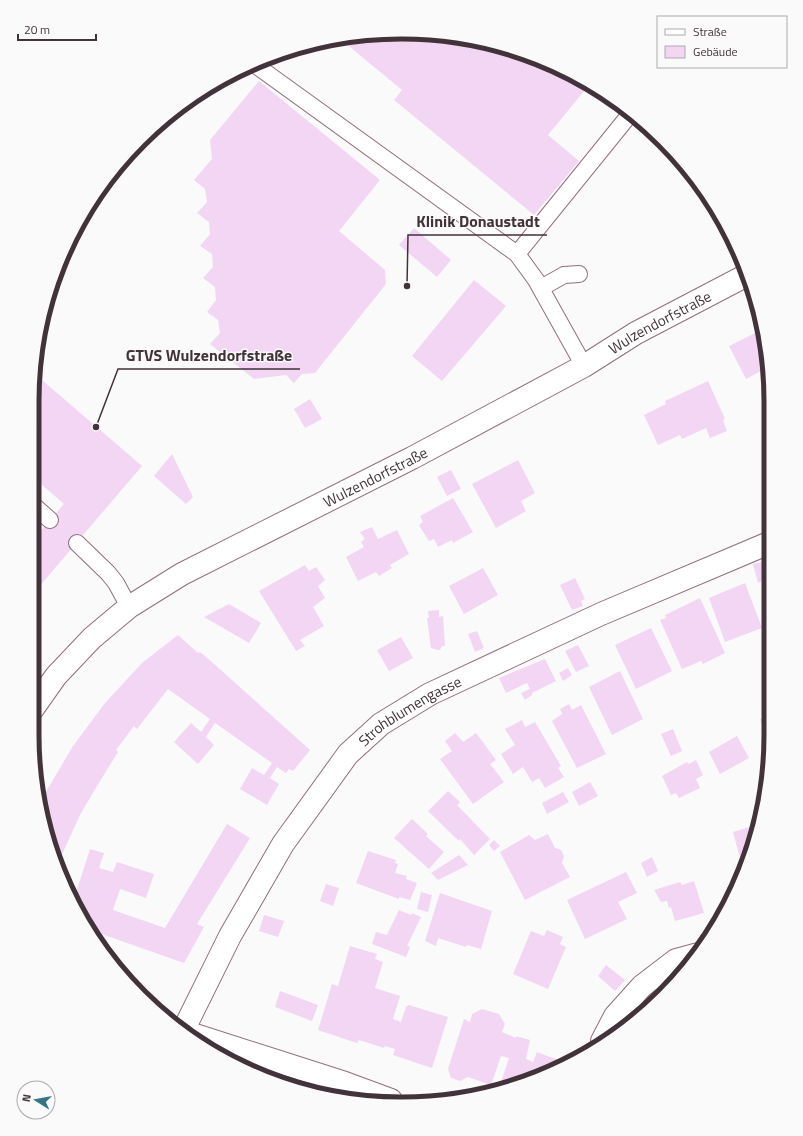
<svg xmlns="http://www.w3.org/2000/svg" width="803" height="1136" viewBox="0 0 803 1136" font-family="'Titillium Web',sans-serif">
  <rect width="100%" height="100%" fill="#fafafa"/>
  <g fill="#f2d6f4">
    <path d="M 425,33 L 497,45 L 565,70 L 589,85 L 548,135 L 579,161 L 534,215 L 394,100 L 402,90 L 339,38 L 353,35 Z"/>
    <path d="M 259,81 L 380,180 L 339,231 L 385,270 L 386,284 L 315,373 L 302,374 L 294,383 L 286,375 L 254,379 L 210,344 L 220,333 L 218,320 L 207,312 L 216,300 L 215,287 L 203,278 L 213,267 L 212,254 L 200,246 L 210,234 L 209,222 L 197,213 L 207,202 L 205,189 L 194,180 L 212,159 L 210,140 Z"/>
    <path d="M 414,228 L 451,260 L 437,277 L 399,245 Z"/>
    <path d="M 474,280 L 506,306 L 442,381 L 412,356 Z"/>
    <path d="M 761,330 L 768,353 L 768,367 L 746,379 L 729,346 Z"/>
    <path d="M 35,374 L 142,466 L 32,595 L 32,541 L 64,504 L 32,476 L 32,401 Z"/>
    <path d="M 708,381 L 725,419 L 723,420 L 727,431 L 710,438 L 706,428 L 682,439 L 680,435 L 658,445 L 644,415 L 666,404 L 665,401 Z"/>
    <path d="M 310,399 L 322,419 L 305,428 L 294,409 Z"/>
    <path d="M 768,425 L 768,439 L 764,427 Z"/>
    <path d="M 172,454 L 193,497 L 186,504 L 154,476 Z"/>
    <path d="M 518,460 L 535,493 L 521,501 L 526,511 L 496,528 L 472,484 Z"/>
    <path d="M 451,470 L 461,489 L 447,496 L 437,477 Z"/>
    <path d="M 453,498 L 473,532 L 453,543 L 452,540 L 438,547 L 434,539 L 429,541 L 419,525 L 423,522 L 420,516 Z"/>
    <path d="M 372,527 L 378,539 L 397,530 L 409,554 L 390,565 L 392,568 L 379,576 L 376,572 L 358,581 L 346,557 L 364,547 L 361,542 L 365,539 L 360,532 Z"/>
    <path d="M 762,562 L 763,567 L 769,566 L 769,609 L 762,581 L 758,583 L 753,564 Z"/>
    <path d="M 305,565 L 309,571 L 316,567 L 325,580 L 318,586 L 325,598 L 313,607 L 324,626 L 300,640 L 305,646 L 296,651 L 259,591 Z"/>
    <path d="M 483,568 L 498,595 L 464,614 L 449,586 Z"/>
    <path d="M 575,578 L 585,599 L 581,601 L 583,606 L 572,610 L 560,585 Z"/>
    <path d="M 745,583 L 762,628 L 725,642 L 709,598 Z"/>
    <path d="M 700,598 L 725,653 L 703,664 L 701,661 L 682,669 L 660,620 L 666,618 L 665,615 Z"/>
    <path d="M 229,604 L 261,623 L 249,643 L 204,617 Z"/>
    <path d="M 439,610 L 439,617 L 443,616 L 445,646 L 442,646 L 440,650 L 438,650 L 431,648 L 427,618 L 429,618 L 428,611 Z"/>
    <path d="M 651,628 L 672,671 L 636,689 L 615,645 Z"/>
    <path d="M 477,631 L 484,648 L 475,652 L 468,634 Z"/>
    <path d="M 178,635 L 198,653 L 200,652 L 204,655 L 310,750 L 293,771 L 289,769 L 286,773 L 277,767 L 270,778 L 279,784 L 267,805 L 240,789 L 252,768 L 264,775 L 272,763 L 215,723 L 206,737 L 214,745 L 198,764 L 174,742 L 191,723 L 201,732 L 210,719 L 168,689 L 137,729 L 134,726 L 116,750 L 118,752 L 97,786 L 80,815 L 59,861 L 45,830 L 41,802 L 44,795 L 73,746 L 105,703 L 142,663 Z"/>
    <path d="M 401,637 L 413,658 L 389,671 L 377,650 Z"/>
    <path d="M 578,645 L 589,666 L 576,672 L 565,651 Z"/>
    <path d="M 545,659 L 556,681 L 532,693 L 532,695 L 525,700 L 521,693 L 530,689 L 527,683 L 506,693 L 499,678 Z"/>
    <path d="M 568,668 L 572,675 L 563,681 L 559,673 Z"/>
    <path d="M 620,671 L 643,719 L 612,735 L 589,687 Z"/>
    <path d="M 569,704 L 572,710 L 581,705 L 606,754 L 577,768 L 552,721 L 562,714 L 560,709 Z"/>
    <path d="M 770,716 L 770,750 L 760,719 Z"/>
    <path d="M 522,720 L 525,727 L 535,722 L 561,766 L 558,768 L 564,777 L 545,788 L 539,778 L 532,782 L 523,767 L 513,774 L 501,754 L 515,745 L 505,729 Z"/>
    <path d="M 673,729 L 682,751 L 671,756 L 661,734 Z"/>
    <path d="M 455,733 L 463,742 L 476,733 L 496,760 L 490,764 L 504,782 L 473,804 L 440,759 L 452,751 L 445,741 Z"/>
    <path d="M 737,736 L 749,758 L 720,774 L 709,752 Z"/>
    <path d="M 696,760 L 703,775 L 696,779 L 700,788 L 679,798 L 676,793 L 671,795 L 662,776 L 687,762 L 689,764 Z"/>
    <path d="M 590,782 L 598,796 L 579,806 L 572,792 Z"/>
    <path d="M 448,791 L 460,802 L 457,805 L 490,839 L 474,855 L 460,839 L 459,841 L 428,811 Z"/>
    <path d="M 563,792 L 569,802 L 547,814 L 542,803 Z"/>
    <path d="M 412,819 L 428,834 L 426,836 L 444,852 L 429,869 L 394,838 Z"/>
    <path d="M 227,824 L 250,838 L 197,924 L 204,927 L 184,963 L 90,930 L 82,912 L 83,909 L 80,908 L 75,896 L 90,849 L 104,853 L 99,868 L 113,872 L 117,862 L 154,874 L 146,898 L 120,889 L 113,910 L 165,928 Z"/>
    <path d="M 759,824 L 758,830 L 747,861 L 741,862 L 733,832 Z"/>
    <path d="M 548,834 L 555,848 L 561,850 L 564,856 L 562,863 L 570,877 L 525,900 L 500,852 L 529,835 L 535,840 Z"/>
    <path d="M 494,840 L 500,846 L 494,851 L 489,845 Z"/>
    <path d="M 368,851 L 396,860 L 395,863 L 398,864 L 395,873 L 407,876 L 406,879 L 417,883 L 410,900 L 399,897 L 399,899 L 356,883 Z"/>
    <path d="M 459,855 L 468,865 L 438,880 L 431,873 Z"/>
    <path d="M 652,857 L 658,871 L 647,877 L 641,863 Z"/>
    <path d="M 626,872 L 637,893 L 618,902 L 627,919 L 585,939 L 567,900 Z"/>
    <path d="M 694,881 L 704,913 L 675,921 L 671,907 L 669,908 L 667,901 L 661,902 L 654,890 L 680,882 L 682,885 Z"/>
    <path d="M 326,884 L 339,888 L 333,906 L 320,901 Z"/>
    <path d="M 421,892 L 432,895 L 428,912 L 417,909 Z"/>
    <path d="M 440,893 L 492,911 L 481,949 L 467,945 L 466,947 L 438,938 L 436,946 L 425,941 Z"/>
    <path d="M 399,910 L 411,915 L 412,913 L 421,917 L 407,946 L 410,947 L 406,957 L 372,944 L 376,932 L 387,935 Z"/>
    <path d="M 264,915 L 284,921 L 278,937 L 259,931 Z"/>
    <path d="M 547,930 L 563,937 L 560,944 L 566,947 L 548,989 L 513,974 L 531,931 L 544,936 Z"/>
    <path d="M 350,946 L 377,954 L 375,959 L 383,962 L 375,988 L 400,996 L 393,1019 L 401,1022 L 406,1007 L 409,1005 L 448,1017 L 432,1068 L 393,1055 L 395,1049 L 385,1046 L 384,1048 L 359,1040 L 357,1043 L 318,1030 L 332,984 L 338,986 Z"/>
    <path d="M 606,965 L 625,980 L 615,991 L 598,976 Z"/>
    <path d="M 280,991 L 318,1005 L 312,1021 L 275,1007 Z"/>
    <path d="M 482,1009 L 499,1014 L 505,1024 L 502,1032 L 516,1038 L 516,1036 L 530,1040 L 526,1059 L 533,1062 L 537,1052 L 561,1061 L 558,1068 L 499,1088 L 509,1058 L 501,1056 L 491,1085 L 468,1077 L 460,1081 L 451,1078 L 448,1069 L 464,1019 L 470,1022 L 472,1014 Z"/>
  </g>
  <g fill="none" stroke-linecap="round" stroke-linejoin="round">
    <defs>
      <g id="lane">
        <path d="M 254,64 L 517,254 L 536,280 L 584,366"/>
        <path d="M 517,254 L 631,113"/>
        <path d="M 541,288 L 564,275 L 579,274"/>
        <path d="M 32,504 L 50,520"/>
        <path d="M 77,543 L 108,573 L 116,583 L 129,607"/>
      </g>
      <g id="street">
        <path id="s1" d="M 32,710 L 56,676 L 92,638 L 129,607 L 182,574 L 412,458 L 584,366 L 636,333 L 745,276"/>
        <path id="s2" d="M 184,1029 L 230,936 L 283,844 L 348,754 L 381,724 L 430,694 L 601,614 L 769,543"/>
        <path d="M 195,1035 L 345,1083 L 391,1100"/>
        <path d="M 602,1041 L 615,1016 L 642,986 L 676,960 L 698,954"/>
      </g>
    </defs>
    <use href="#lane" stroke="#916e7d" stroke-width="18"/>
    <use href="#street" stroke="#916e7d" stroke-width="24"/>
    <use href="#lane" stroke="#fff" stroke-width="16"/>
    <use href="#street" stroke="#fff" stroke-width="22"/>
  </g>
  <g text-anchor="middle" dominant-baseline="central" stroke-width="3" stroke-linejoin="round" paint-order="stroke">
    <g font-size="15" fill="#423239" stroke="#fafafa">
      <text stroke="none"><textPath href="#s1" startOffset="745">Wulzendorfstraße</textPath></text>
      <text stroke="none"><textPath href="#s1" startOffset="421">Wulzendorfstraße</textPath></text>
      <text stroke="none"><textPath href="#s2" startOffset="397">Strohblumengasse</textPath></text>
    </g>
  </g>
  <path d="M0 0H803V1136H0ZM401 39H402A362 362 0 0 1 764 401V735A362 362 0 0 1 402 1097H401A362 362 0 0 1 39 735V401A362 362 0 0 1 401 39Z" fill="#fafafa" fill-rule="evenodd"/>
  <path fill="none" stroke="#423239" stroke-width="5" d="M401 39H402A362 362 0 0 1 764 401V735A362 362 0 0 1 402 1097H401A362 362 0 0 1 39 735V401A362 362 0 0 1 401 39Z"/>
  <path fill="none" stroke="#423239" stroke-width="1.5" d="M407 286L408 235H547M96 427L118 369H300"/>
  <g fill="#423239" stroke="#fafafa" stroke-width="1.5">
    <circle cx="407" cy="286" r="4"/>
    <circle cx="96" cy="427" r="4"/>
  </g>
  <g font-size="16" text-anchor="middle" font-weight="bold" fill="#423239" stroke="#fafafa" stroke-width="3" stroke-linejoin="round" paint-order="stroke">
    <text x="478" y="227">Klinik Donaustadt</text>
    <text x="209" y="361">GTVS Wulzendorfstraße</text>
  </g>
  <rect x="657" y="16" width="130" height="52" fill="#fafafa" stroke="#b0aaad"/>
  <rect x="665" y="29" width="20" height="6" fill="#ffffff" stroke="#b0aaad"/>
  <text x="693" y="36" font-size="12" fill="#423239">Straße</text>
  <rect x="665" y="46" width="20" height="12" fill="#f2d6f4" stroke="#b0aaad"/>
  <text x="693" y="56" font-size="12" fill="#423239">Gebäude</text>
  <g transform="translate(36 1100) rotate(281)"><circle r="19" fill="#fafafa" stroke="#b0aaad"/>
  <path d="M0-3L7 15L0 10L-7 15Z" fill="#347688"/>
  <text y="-6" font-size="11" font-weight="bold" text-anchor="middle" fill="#423239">N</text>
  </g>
  <path d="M18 34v6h78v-6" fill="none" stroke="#423239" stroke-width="2"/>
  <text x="24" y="34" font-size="12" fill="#423239" stroke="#fafafa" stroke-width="3" paint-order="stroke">20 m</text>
</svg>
